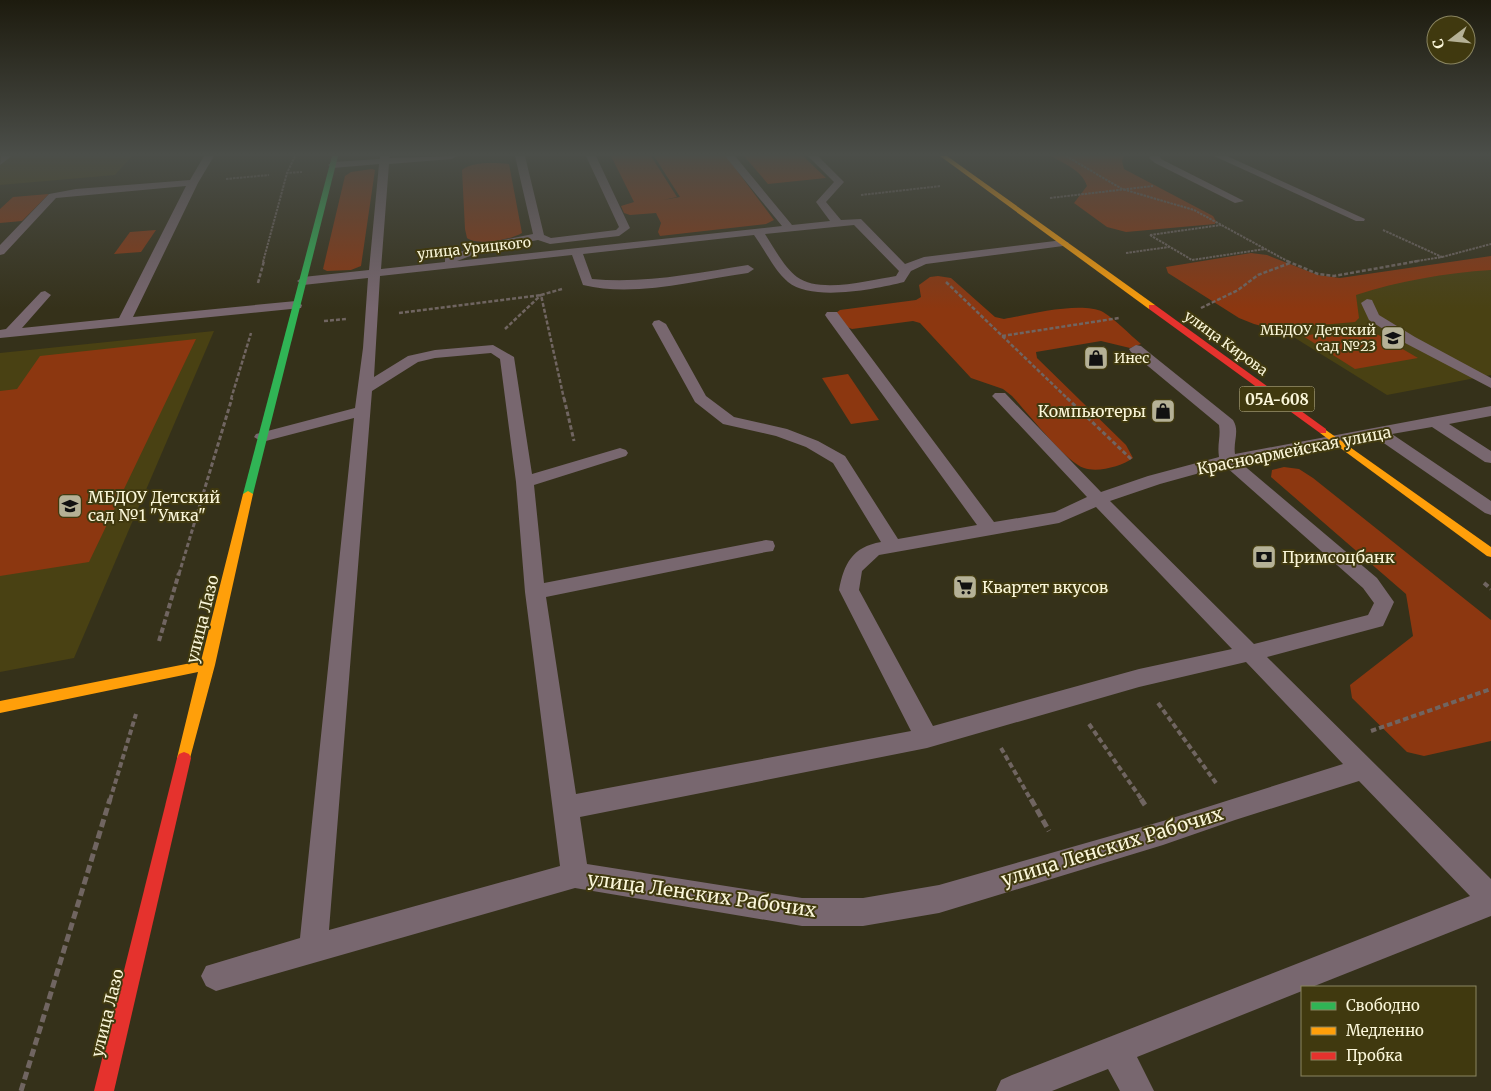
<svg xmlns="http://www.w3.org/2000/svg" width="1491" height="1091" viewBox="0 0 1491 1091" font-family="Merriweather,serif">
  <rect width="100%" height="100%" fill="#35311a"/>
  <g fill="#494113">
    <path d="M 0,156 L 132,156 L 115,175 L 0,185 Z"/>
    <path d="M 1491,261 L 1491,375 L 1387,395 L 1237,302 Z"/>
    <path d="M 214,331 L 74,658 L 0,672 L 0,353 Z"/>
  </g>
  <g fill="#8c3710">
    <path d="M 611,156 L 651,156 L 677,197 L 663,200 L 680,197 L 654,156 L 726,156 L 774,220 L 766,224 L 660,236 L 658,232 L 661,223 L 656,213 L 630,215 L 624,213 L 621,206 L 634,202 Z"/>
    <path d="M 744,156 L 803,156 L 826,178 L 768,184 Z"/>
    <path d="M 1051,156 L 1124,156 L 1122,161 L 1124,169 L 1213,216 L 1216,221 L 1215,224 L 1126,232 L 1107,227 L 1074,203 L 1087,186 C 1082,170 1064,164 1051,156 Z"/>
    <path d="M 509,164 L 522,233 C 510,240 478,246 467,238 L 465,229 L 462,170 C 473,161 496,163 509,164 Z"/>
    <path d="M 372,169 L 375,170 L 361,266 L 351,270 L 327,271 L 323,269 L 345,176 L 351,172 Z"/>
    <path d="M 49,194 L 22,221 L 0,223 L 0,209 L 13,197 Z"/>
    <path d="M 156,230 L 141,252 L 114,254 L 130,232 Z"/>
    <path d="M 1251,253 L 1267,255 L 1318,275 L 1340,278 L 1491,256 L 1491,270 C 1445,273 1399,281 1356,295 L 1359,318 L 1355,322 L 1273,329 L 1254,324 L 1239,318 L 1168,273 L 1166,267 Z"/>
    <path d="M 938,276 L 951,278 L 995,317 L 1004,319 C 1028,315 1080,301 1103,312 C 1116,320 1129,334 1141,344 L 1130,348 L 1101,341 L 1036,352 L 1037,358 L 1126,445 L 1133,458 C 1122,466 1098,473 1084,468 C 1067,463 1026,411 1012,396 L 1003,389 L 971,378 L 920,323 L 913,321 L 852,329 L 847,327 L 836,313 L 840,310 L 916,300 L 921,297 L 919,285 L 930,277 Z"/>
    <path d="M 1363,326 L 1418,358 L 1355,369 L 1303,336 Z"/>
    <path d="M 196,339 L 89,562 L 0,576 L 0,391 L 17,389 L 40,356 Z"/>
    <path d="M 848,374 L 879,420 L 851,424 L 822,378 Z"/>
    <path d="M 1284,467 L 1299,469 L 1313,478 L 1491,620 L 1491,741 L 1424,756 L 1407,752 L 1352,698 L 1350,685 L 1413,636 L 1406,594 L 1271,477 L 1272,470 Z"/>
  </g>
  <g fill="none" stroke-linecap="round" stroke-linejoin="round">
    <g stroke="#706561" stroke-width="2" stroke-dasharray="2.5 1" stroke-linecap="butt">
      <path d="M 1066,156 L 1122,189 L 1194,210 L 1289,262"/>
      <path d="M 286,173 L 302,172"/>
      <path d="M 226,179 L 269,175"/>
      <path d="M 861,195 L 941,186"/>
      <path d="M 1050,198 L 1153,186"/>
      <path d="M 1383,230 L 1442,257 L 1411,262"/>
      <path d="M 1150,235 L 1192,260 L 1265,249"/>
      <path d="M 1150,235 L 1221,225"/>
      <path d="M 1126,253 L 1169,247"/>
      <path d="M 1442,257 L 1491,244"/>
      <path d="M 263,262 L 287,173 L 295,156"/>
    </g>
    <g stroke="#706561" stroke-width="2.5" stroke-dasharray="4 2" stroke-linecap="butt">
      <path d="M 1287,261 L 1318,274 L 1334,276 L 1418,261"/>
      <path d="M 946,282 L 1068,399"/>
      <path d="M 258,283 L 264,261"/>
      <path d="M 562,289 L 541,295 L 564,399"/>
      <path d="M 1201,308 L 1238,290 L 1258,275 L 1290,263"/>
      <path d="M 399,313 L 541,295"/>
      <path d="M 324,321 L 346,319"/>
      <path d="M 505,329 L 541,295"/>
      <path d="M 1002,336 L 1119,318"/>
      <path d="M 231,399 L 251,333"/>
    </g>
    <g stroke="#706561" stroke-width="3" stroke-dasharray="4.5 2.5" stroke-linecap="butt">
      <path d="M 564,398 L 574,441"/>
      <path d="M 1067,398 L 1131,459"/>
      <path d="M 179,574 L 232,398"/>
    </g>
    <g stroke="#706561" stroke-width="4" stroke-dasharray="5.5 3" stroke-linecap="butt">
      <path d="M 1484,583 L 1491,589"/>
      <path d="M 159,641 L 179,573"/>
      <path d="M 1158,703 L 1216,783"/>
      <path d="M 1089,724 L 1142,800"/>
      <path d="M 1371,731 L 1491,689"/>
      <path d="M 1001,748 L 1031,800"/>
      <path d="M 110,800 L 136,714"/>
    </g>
    <g stroke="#706561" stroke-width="5" stroke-dasharray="8 4" stroke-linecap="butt">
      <path d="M 1031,799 L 1049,831"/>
      <path d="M 1141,799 L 1145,805"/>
      <path d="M 21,1091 L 110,799"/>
    </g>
    <g fill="#78676f" fill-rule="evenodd">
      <path d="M 1,156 L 12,156 L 0,165 Z"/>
      <path d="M 204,156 L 214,156 L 198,183 L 133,317 L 296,301 L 302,305 L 301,308 L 0,338 L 0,330 L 6,329 L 41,292 L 45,291 L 51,295 L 22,328 L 119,318 L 186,186 L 56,198 L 4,254 L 0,255 L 0,245 L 49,194 L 76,189 L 190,180 Z"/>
      <path d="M 380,156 L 390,156 L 389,158 L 457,156 L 452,159 L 389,164 L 381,269 L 445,262 L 445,258 L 478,245 L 533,234 L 515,156 L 525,156 L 544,235 L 551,238 L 616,230 L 619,227 L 586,156 L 596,156 L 630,228 L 619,236 L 550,244 L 538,240 L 527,242 L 486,250 L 457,261 L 782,226 L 725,156 L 735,156 L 792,225 L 830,221 L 816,202 L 834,182 L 808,156 L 818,156 L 844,182 L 826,202 L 841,220 L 861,219 L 905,264 L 924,257 L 1063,240 L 1069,243 L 1063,246 L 926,264 L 911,271 L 904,282 C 876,289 812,302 788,282 C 774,270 765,250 754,235 L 583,254 L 592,279 C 645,284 696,273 748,265 L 754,269 L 748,273 C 696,280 635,298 583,285 L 572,255 L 380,276 L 374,377 L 408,356 L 435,350 L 493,345 L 514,357 L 532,474 L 620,448 L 626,450 L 628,453 L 626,456 L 534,485 L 544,583 L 766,540 L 773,541 L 775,546 L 773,551 L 766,552 L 546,597 L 576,794 L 911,731 L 839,590 C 844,564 852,547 881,542 L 833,463 L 806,447 L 776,436 L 723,424 L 695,402 L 652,324 L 654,321 L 659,320 L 666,324 L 706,396 L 734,417 L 787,429 L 818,441 L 845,456 L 898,539 L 977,525 L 827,318 L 825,315 L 827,312 L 837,312 L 994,522 L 1055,512 L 1087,497 L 995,399 L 992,396 L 995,393 L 1005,393 L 1101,492 L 1148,476 L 1219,457 C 1217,444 1221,437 1219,425 L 1131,352 L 1129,349 L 1136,345 L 1141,346 L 1233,420 C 1240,431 1233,441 1235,454 L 1491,406 L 1491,416 L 1449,424 L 1491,451 L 1491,463 L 1485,462 L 1432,427 L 1392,434 L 1491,501 L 1491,515 L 1485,513 L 1375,437 L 1241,463 L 1377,578 L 1394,602 L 1383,626 L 1267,657 L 1491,879 L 1491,916 L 1312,987 L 1302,987 L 1302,991 L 1137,1057 L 1154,1091 L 1120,1091 L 1108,1069 L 1052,1091 L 996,1091 L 1001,1080 L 1012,1075 L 1470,896 L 1359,781 L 1235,820 L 1163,845 L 939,913 L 863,926 L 802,926 L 575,888 L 216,991 L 206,986 L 201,976 L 206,966 L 300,938 L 354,418 L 262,442 L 254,437 L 256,434 L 355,408 L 363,348 L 368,278 L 303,285 L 297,281 L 303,277 L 369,270 L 379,164 L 333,168 L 328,165 L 333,162 L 380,159 ZM 854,225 L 899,271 L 896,276 C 870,280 820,294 797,277 C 784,267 774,248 765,234 ZM 491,353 L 500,359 L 516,482 L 525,592 L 560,866 L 329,930 L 372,391 L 418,362 L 435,358 ZM 1225,466 L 1363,588 L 1374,603 L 1368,615 L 1254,644 L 1110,501 L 1160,484 ZM 1096,507 L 1232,649 L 1139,669 L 933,726 L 859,590 L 862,571 L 879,555 L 1059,523 ZM 1246,662 L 1343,764 L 1163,821 L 939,885 L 863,898 L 802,898 L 587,864 L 580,817 L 927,748 L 1139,687 Z"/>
      <path d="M 1150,156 L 1160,156 L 1161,159 L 1244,201 L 1235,203 L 1155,163 L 1149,158 Z"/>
      <path d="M 1214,156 L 1227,156 L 1365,219 L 1364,221 L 1356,221 Z"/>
      <path d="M 1367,299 L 1372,300 L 1379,315 L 1415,337 L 1491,378 L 1491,388 L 1405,343 L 1369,320 L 1361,303 Z"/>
    </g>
    <path fill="#30b455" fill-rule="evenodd" d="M 332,156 L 338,156 L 253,494 L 248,497 L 243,494 Z"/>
    <g fill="#ff9f0a" fill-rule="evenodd">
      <path d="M 940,156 L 947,156 L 1155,305 L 1155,309 L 1149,309 Z"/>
      <path d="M 1323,428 L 1491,547 L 1491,557 L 1487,556 L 1320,433 L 1320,429 Z"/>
      <path d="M 248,491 L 253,494 L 215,665 L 189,762 L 184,764 L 179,762 L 177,758 L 198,672 L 0,713 L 0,701 L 201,661 L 243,494 Z"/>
    </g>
    <g fill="#e5322d" fill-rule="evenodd">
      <path d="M 1149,305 L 1155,305 L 1326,429 L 1326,433 L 1320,433 L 1149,309 Z"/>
      <path d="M 184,752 L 189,754 L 191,758 L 114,1091 L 94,1091 L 177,758 L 179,754 Z"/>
    </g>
  </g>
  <linearGradient id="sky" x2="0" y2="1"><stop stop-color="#1d1b0e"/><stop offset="0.5" stop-color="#4b4e49"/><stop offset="1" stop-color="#4b4e49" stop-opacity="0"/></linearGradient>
  <rect width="1491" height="309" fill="url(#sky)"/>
  <defs>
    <symbol id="school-square" viewBox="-11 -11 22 22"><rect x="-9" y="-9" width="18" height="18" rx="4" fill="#b5b196" stroke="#40390f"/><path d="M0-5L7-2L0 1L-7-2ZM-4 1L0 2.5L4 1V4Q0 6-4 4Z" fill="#111"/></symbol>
    <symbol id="shop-square" viewBox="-11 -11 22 22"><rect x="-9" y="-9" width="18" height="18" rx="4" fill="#b5b196" stroke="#40390f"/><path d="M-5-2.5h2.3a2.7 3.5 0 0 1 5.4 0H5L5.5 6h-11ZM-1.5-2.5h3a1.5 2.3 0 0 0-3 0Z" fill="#111"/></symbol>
    <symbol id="bank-square" viewBox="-11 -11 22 22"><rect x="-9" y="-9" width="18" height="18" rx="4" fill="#b5b196" stroke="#40390f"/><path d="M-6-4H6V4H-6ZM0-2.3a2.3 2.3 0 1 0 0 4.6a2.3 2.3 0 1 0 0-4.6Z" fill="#111"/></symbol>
    <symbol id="supermarket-square" viewBox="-11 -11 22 22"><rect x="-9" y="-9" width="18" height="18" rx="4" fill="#b5b196" stroke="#40390f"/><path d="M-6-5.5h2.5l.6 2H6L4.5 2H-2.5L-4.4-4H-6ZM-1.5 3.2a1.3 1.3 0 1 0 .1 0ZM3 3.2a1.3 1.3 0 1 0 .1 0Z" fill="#111"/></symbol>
  </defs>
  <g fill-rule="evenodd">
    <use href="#school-square" x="1379" y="324" width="28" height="28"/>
    <use href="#shop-square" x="1082" y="344" width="28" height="28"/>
    <use href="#shop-square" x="1149" y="397" width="28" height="28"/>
    <use href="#school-square" x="56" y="492" width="28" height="28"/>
    <use href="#bank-square" x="1250" y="543" width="28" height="28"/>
    <use href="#supermarket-square" x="951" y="573" width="28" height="28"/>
  </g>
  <g text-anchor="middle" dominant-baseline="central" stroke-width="4" stroke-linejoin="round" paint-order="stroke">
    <g font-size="14" fill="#faf6d9" stroke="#40390f">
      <text transform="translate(474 248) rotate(-6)">улица Урицкого</text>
      <text transform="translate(1226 343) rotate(36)">улица Кирова</text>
    </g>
    <g font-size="14" fill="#faf6d9" stroke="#40390f" text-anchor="end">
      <text x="1376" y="330">МБДОУ Детский<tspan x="1376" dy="16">сад №23</tspan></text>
      <text x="1114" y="358" text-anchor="start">Инес</text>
    </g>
    <rect fill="#40390f" stroke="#c2bd9c" stroke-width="1" x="1239.5" y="386.5" width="75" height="25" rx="4"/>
    <g font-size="15" font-weight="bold" fill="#faf6d9">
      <text x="1277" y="399">05А-608</text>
    </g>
    <g font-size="16" fill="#faf6d9" stroke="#40390f" text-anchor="start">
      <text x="1146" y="411" text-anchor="end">Компьютеры</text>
      <text x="88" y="497">МБДОУ Детский<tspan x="88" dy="18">сад №1 "Умка"</tspan></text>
      <text x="1282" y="557">Примсоцбанк</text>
      <text x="982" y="587">Квартет вкусов</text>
    </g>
    <g font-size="16" fill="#faf6d9" stroke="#40390f">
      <text transform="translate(1294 450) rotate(-11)">Красноармейская улица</text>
      <text transform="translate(202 619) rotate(-76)">улица Лазо</text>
      <text transform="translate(107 1013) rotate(-76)">улица Лазо</text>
    </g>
    <g font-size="19" fill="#faf6d9" stroke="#40390f">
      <text transform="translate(1112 846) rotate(-17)">улица Ленских Рабочих</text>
      <text transform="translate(702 894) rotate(8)">улица Ленских Рабочих</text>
    </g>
  </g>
  <rect x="1301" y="986" width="175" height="90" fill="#40390f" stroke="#8a8560"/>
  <rect x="1311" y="1002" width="25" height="8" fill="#30b455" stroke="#8a8560"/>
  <text x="1346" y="1011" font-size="15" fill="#faf6d9">Свободно</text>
  <rect x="1311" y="1027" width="25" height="8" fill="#ff9f0a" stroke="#8a8560"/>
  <text x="1346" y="1036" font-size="15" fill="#faf6d9">Медленно</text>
  <rect x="1311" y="1052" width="25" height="8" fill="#e5322d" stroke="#8a8560"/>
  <text x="1346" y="1061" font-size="15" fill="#faf6d9">Пробка</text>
  <g transform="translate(1451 40) rotate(254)"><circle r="24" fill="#40390f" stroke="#8a8560"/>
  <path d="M0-4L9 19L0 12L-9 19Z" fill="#b5b196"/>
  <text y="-8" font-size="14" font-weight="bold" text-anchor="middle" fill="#faf6d9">С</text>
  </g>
</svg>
